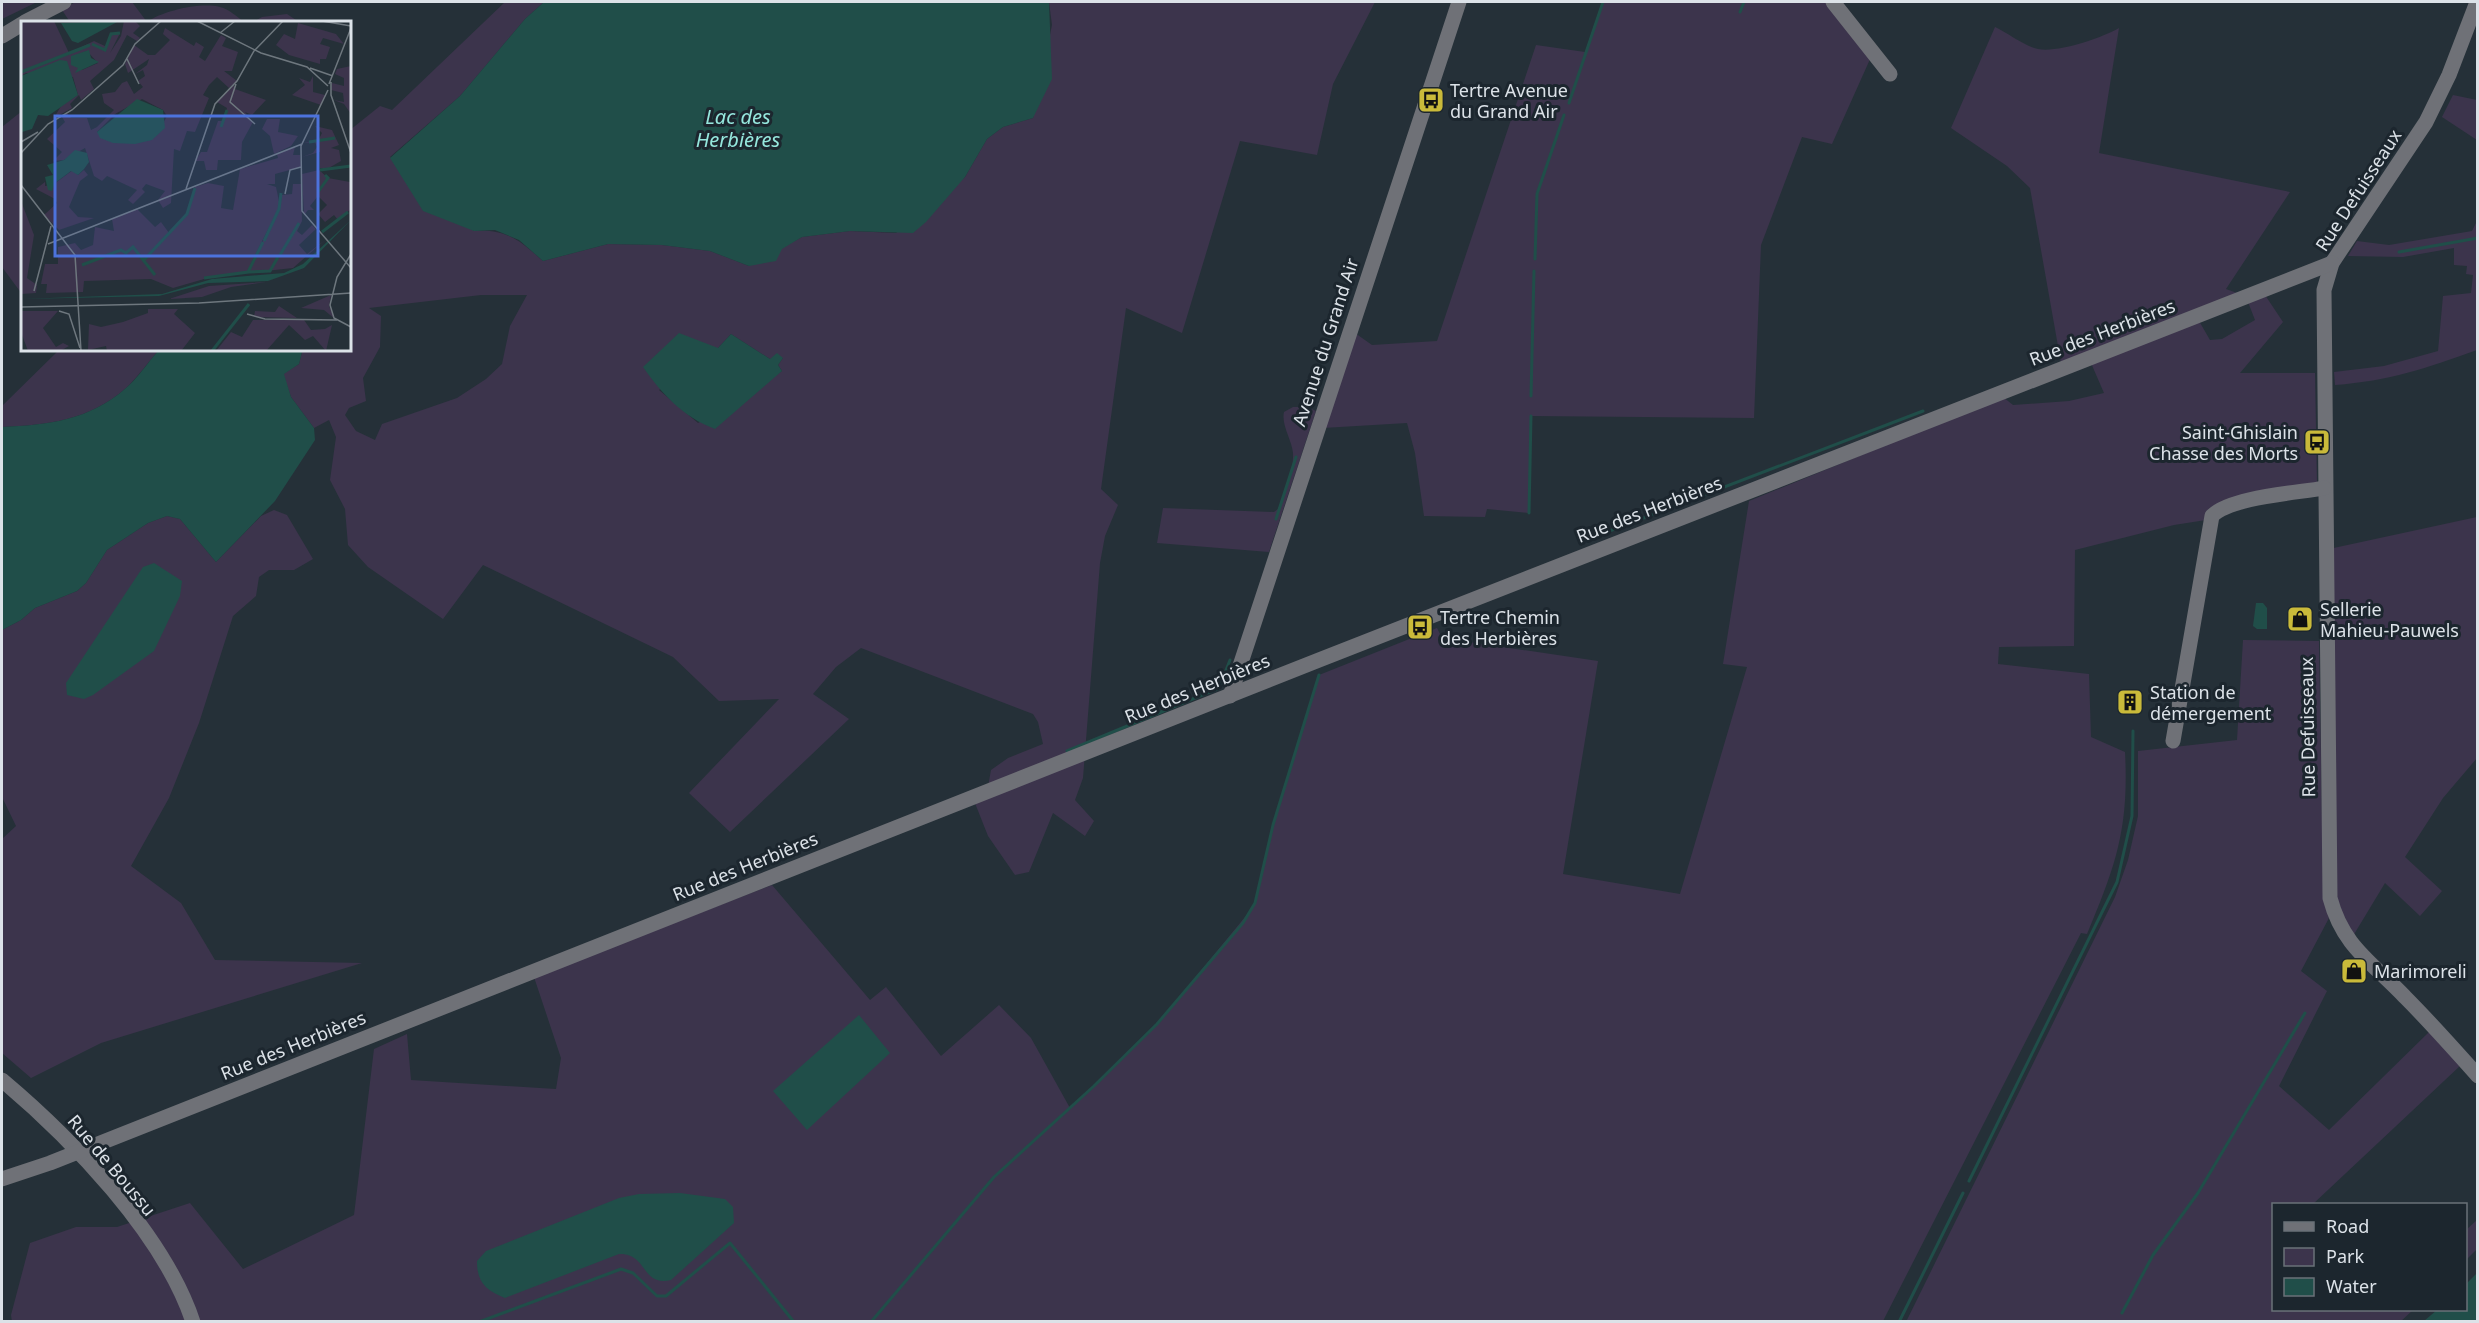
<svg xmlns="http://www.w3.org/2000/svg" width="2479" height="1323" viewBox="0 0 2479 1323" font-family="'Noto Sans',sans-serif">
  <rect width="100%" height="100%" fill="#253038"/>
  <g fill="#3c344c" fill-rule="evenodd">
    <path d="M 2,2 L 37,2 L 2,19 Z"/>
    <path d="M 75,2 L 132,2 L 147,22 C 163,11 200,2 220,7 C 229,9 237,17 244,22 L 70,22 L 62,10 Z"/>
    <path d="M 505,2 L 544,2 L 525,19 L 460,96 L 390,157 L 474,231 C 507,229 519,240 543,261 L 608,244 L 662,245 L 710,251 L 749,266 L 802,237 L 850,231 L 896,233 L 965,177 L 987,139 L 1003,127 L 1033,118 L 1052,25 L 1049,2 L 1375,2 L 1333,84 L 1317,155 L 1240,141 L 1182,333 L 1126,308 L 1101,489 L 1118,505 L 1105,536 L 1100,563 L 1083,778 L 1075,800 L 1094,821 L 1085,836 L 1053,813 L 1029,872 L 1015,875 L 988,836 L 973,798 L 987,792 L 991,770 L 1008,758 L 1043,744 L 1038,722 L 1033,714 L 861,648 L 836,667 L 813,694 L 849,719 L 730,832 L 689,793 L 779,699 L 719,701 L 673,657 L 483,565 L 443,619 L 368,567 L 348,545 L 345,509 L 330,480 L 336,437 L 329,420 L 314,428 L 291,397 L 283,374 L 299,364 L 302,352 L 300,350 L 350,350 L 350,130 L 380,106 L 392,110 ZM 481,295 L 527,295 L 510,326 L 502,364 L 486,379 L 457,398 L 382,424 L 375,440 L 356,431 L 345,415 L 349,408 L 366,401 L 363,378 L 380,347 L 381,316 L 369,308 ZM 731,334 L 770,359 L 783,358 L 778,365 L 782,371 L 698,423 L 659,390 L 718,348 Z"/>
    <path d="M 1602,2 L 1827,2 L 1871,57 L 1832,144 L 1802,137 L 1761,245 L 1754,418 L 1531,416 L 1529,513 L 1487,509 L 1485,517 L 1424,516 L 1415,453 L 1407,423 L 1323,428 L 1355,333 L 1372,345 L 1437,341 L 1536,45 L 1585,52 Z"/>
    <path d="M 287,14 L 299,22 L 253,22 L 262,17 Z"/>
    <path d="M 1995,27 C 2008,33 2024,46 2038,49 C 2057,53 2102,38 2119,28 L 2099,153 L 2290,192 L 2226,289 L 2237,293 L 2061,363 L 2030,188 L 2007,166 L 1951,128 Z"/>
    <path d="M 2453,95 L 2477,100 L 2477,140 L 2442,117 Z"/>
    <path d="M 22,111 L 22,294 L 2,267 L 2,127 Z"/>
    <path d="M 2477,221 L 2477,350 C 2427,368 2389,381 2335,385 L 2334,372 L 2384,366 L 2438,351 L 2443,296 L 2471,293 L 2473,275 L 2466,274 L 2467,266 L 2454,265 L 2454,248 L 2403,257 L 2348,256 L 2357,241 L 2389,245 L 2472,231 Z"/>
    <path d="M 2265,295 L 2283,322 L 2240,373 L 2315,373 L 2317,484 L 2206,520 L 2174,525 L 2075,550 L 2074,646 L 1999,647 L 1998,664 L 2089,674 L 2091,737 L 2125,752 C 2129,828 2116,865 2087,934 L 2081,933 L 1883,1321 L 12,1322 L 11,1315 L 30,1243 L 76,1227 L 117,1227 L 190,1203 L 243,1269 L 354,1215 L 374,1049 L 407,1034 L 411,1080 L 556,1089 L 561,1058 L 534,977 L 772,885 L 870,1000 L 886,987 L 941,1056 L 999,1005 L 1031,1038 L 1070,1108 L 1157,1024 L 1250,911 L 1255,903 L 1273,825 L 1319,675 L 1437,628 L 1442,638 L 1598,661 L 1563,874 L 1680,894 L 1747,667 L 1723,664 L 1749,501 L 2003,397 L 2013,405 L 2069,401 L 2104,393 L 2091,363 L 2199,321 L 2210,340 L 2222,339 L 2255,320 L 2248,302 Z"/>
    <path d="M 59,350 L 159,350 C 148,362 138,377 126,388 C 90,420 48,425 2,427 L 2,406 Z"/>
    <path d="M 1293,407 L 1307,407 L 1316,411 L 1269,552 L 1157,543 L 1163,508 L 1274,512 L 1278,509 C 1285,491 1294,473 1293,453 C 1292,440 1281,425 1284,412 Z"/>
    <path d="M 274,510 L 287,515 L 313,559 L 294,570 L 269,570 L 259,577 L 256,596 L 233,616 L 199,723 L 169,798 L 131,866 L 181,903 L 215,960 L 362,963 L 101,1043 L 31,1078 L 2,1053 L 2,839 L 16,826 L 2,797 L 2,630 L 21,620 L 35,608 L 77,591 L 86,583 L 107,550 L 148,523 L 167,516 L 180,519 L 216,562 L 261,516 Z"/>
    <path d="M 2477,517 L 2477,758 L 2443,798 L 2405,857 L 2442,891 L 2420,916 L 2385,883 L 2353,936 L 2337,906 L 2329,549 Z"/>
    <path d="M 2243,640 L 2319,641 L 2323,879 L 2329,918 L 2301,971 L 2327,991 L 2279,1086 L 2329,1130 L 2429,1032 L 2461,1065 L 2313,1204 L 2274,1204 L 2274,1310 L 2413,1310 L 2400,1322 L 1906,1322 L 2115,897 L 2128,860 L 2138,816 L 2138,751 L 2237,740 Z"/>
    <path d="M 2477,1220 L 2477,1249 L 2466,1260 L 2466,1230 Z"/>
  </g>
  <g fill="#204e49">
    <path d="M 544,2 L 1049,2 L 1052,79 L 1033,118 L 1003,127 L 987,139 L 965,177 L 926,222 L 913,233 L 850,231 L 802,237 L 782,249 L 776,261 L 749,266 L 710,251 L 662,245 L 608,244 L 543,261 L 519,240 L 495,230 L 474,231 L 423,211 L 390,158 L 460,96 L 525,19 Z"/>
    <path d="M 679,333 L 718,348 L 731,334 L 770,359 L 777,353 L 783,358 L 778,365 L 782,371 L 715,429 C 683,417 662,394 643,367 Z"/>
    <path d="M 159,350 L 300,350 L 302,352 L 299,364 L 284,374 L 291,397 L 314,428 L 315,440 L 275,501 L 216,562 L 180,519 L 167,516 L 148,523 L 107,550 L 86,583 L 77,591 L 35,608 L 21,620 L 2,630 L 2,427 C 48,425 90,420 126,388 C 138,378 148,362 159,350 Z"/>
    <path d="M 154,563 L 182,581 L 180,596 L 154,651 L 93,695 L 84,699 L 67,695 L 66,683 L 143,567 Z"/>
    <path d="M 2256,603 L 2263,603 L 2267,608 L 2267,629 L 2257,629 L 2253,626 Z"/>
    <path d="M 859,1015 L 890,1053 L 807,1130 L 773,1091 Z"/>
    <path d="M 680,1193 L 725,1199 L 733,1207 L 734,1223 L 671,1280 C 641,1287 648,1253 619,1254 L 505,1298 C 486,1290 477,1283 477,1261 L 486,1251 L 619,1198 L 639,1194 Z"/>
    <path d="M 2477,1273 L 2477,1319 L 2475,1321 L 2424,1321 L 2437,1310 L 2466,1310 L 2466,1284 Z"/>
  </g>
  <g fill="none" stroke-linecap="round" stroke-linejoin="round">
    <g stroke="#204e49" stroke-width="3">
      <path d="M 1740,12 L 1744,2"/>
      <path d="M 1569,103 L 1603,2"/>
      <path d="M 2399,252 L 2478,238"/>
      <path d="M 1535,259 L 1537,194 L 1564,115"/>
      <path d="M 1531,396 L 1534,271"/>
      <path d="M 1529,513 L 1531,416"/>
      <path d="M 1276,519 L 1296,457"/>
      <path d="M 1599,535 L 1923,411"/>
      <path d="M 1067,751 L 1219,688 L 1230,660"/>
      <path d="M 1969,1181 L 2117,882 L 2132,816 L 2133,731"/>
      <path d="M 2122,1313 L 2153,1255 L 2198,1193 L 2305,1013"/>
      <path d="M 479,1322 L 621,1269 L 633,1273 L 657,1296 L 666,1296 L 730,1243 L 794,1322"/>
      <path d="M 871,1322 L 994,1177 L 1094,1086 L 1157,1024 L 1243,923 L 1255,903 L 1273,825 L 1319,675"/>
      <path d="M 1899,1322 L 1963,1193"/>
    </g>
    <g stroke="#6f7177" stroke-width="15">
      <path d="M 1833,2 L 1890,74"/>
      <path d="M 2477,2 L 2449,75 L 2426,122 L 2332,263 L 2324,290 L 2330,898 C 2343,947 2372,962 2405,997 C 2430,1022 2454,1049 2478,1076"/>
      <path d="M 25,22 L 64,2"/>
      <path d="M 2,36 L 22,24"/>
      <path d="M 1230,696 L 1459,2"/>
      <path d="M 2173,741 L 2212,516 C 2230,497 2297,493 2324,488"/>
      <path d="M 2,1080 C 71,1138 164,1234 193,1322"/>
      <path d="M 2,1179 L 50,1163 L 1319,660 L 2332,263"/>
    </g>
  </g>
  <defs>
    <symbol id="bus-square" viewBox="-11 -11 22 22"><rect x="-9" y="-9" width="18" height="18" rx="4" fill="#caba3a" stroke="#1c262e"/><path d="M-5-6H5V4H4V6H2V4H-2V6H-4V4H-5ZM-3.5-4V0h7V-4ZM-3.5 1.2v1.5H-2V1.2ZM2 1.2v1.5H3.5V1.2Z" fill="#111"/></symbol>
    <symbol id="shop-square" viewBox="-11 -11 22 22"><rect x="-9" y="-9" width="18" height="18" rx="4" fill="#caba3a" stroke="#1c262e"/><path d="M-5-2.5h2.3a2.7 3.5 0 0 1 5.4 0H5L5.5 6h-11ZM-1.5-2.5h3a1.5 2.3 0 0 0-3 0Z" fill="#111"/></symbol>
    <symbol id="building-square" viewBox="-11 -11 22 22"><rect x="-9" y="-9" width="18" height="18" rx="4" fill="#caba3a" stroke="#1c262e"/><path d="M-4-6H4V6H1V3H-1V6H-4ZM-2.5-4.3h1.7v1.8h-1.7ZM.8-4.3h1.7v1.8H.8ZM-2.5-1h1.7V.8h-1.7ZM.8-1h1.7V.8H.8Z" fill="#111"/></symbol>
  </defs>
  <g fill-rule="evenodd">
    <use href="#bus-square" x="1416" y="85" width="30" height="30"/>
    <use href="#bus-square" x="2302" y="427" width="30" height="30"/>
    <use href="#shop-square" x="2285" y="604" width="30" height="30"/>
    <use href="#bus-square" x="1405" y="612" width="30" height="30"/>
    <use href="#building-square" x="2115" y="687" width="30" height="30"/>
    <use href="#shop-square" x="2339" y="956" width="30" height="30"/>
  </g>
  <g text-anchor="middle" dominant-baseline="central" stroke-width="6" stroke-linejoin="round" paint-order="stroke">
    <g font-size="18" fill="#dce2e8" stroke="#1c262e" text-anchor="start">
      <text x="1450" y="90">Tertre Avenue<tspan x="1450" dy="21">du Grand Air</tspan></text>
      <text x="2298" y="432" text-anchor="end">Saint-Ghislain<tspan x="2298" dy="21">Chasse des Morts</tspan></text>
      <text x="2320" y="609">Sellerie<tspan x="2320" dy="21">Mahieu-Pauwels</tspan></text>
      <text x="1440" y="617">Tertre Chemin<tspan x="1440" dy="21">des Herbières</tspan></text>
      <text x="2150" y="692">Station de<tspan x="2150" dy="21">démergement</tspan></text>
      <text x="2374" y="971">Marimoreli</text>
    </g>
    <g font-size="18" fill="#dce2e8" stroke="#1c262e">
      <text transform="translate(2358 190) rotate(-57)">Rue Defuisseaux</text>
      <text transform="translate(2102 332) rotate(-21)">Rue des Herbières</text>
      <text transform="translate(1325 342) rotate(-72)">Avenue du Grand Air</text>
      <text transform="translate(1649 509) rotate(-21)">Rue des Herbières</text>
      <text transform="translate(1197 688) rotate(-22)">Rue des Herbières</text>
      <text transform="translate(2307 727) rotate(-91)">Rue Defuisseaux</text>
      <text transform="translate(745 866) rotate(-22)">Rue des Herbières</text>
      <text transform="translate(293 1045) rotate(-22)">Rue des Herbières</text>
      <text transform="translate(112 1165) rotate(50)">Rue de Boussu</text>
    </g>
    <g font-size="20" font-style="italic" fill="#95e7dd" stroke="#1c262e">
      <text x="738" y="116">Lac des<tspan x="738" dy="23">Herbières</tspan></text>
    </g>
  </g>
  <g transform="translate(21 21)">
    <rect width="330" height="330" fill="#253038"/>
    <path d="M 0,0 L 33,0 L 48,32 L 73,20 L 86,26 L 90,13 L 99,12 L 89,32 L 100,15 L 103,0 L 114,0 L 119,5 L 112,12 L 119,17 L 116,20 L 106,14 L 93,39 L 69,60 L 73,68 L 60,79 L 58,74 L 49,83 L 51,87 L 33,97 L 40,85 L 57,74 L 52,56 L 5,52 L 0,55 ZM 66,30 L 77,42 L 61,49 L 55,44 L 55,34 ZM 277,2 L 315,13 L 323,23 L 302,17 L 299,23 L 309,26 L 305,38 L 299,38 L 299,43 L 268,34 L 255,24 L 263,13 L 274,18 ZM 144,7 L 173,25 L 175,21 L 183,26 L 178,36 L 184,40 L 200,14 L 205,17 L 201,25 L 217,31 L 211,50 L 203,50 L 216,60 L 208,67 L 196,56 L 188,64 L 182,74 L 188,77 L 174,111 L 166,110 L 159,130 L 153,128 L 150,182 L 142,187 L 137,179 L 144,170 L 125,163 L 121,168 L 124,171 L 112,183 L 107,179 L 116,169 L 86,155 L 81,160 L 73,155 L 64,127 L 43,139 L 32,140 L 41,131 L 26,118 L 44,101 L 41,96 L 46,92 L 50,97 L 66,97 L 70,109 L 76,106 L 93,89 L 83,82 L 81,73 L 94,71 L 101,62 L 106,60 L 113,73 L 122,66 L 117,60 L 124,55 L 122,49 L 114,53 L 126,44 L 128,38 L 107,52 L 104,43 L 113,24 L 127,34 L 134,34 L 149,19 L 142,13 ZM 121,78 L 142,89 L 146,95 L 136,114 L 110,121 L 89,120 L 76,111 L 94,93 ZM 330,45 L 330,93 L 323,83 L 313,79 L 323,81 L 322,72 L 310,69 L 311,62 L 323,65 L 323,57 L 314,53 L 316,48 ZM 292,55 L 292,71 L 304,74 L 300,84 L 271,74 L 284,64 L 278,57 L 289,61 ZM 213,64 L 214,68 L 245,79 L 231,94 L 224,91 L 232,101 L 221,121 L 220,139 L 197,139 L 196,149 L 185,149 L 183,140 L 174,140 L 180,131 L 186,131 L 197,100 L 202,100 L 206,87 L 196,81 ZM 246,98 L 259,98 L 257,111 L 277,115 L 270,125 L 253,133 L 249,115 L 241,108 ZM 294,105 L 311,109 L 318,124 L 310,127 L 318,129 L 320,140 L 306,148 L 299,147 L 299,131 L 281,136 L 292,132 L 296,126 L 294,121 L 283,122 L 298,118 L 301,112 ZM 274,126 L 272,134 L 279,134 L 280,146 L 254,153 L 254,163 L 246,163 L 255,166 L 259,185 L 228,246 L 258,190 L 261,174 L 271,173 L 272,163 L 280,163 L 281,200 L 276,210 L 281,214 L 291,204 L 295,208 L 278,224 L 286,233 L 304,219 L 272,247 L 190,256 L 152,267 L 130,258 L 63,260 L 62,271 L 25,272 L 26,263 L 20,263 L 24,243 L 37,243 L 37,226 L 54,222 L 60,229 L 72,224 L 74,206 L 93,210 L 91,198 L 116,188 L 134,206 L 140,201 L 148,212 L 167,191 L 174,166 L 187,162 L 203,165 L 200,187 L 212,189 L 219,148 L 257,137 L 256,133 ZM 52,149 L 57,154 L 63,149 L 67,154 L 59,160 L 48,186 L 57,196 L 73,197 L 38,209 L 23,194 L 36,182 L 34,178 L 15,168 L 24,161 L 24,165 L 33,163 ZM 298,149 L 307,157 L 329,161 L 330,188 L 317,199 L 313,194 L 304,201 L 297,193 L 306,184 L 297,175 L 289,185 L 293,189 L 287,189 L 283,194 L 281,153 ZM 0,180 L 13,214 L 6,257 L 16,264 L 15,272 L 0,273 ZM 245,261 L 210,266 L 181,276 L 148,278 L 188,265 ZM 310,274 L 308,285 L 314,298 L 303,289 L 280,287 ZM 258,285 L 276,297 L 233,296 L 234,290 L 254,291 ZM 127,288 L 157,288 L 153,293 L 174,312 L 160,330 L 86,330 L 85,325 L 67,329 L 68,303 L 80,306 L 102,301 L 127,292 ZM 0,290 L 37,290 L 22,307 L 35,326 L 42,322 L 48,325 L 39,330 L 7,330 L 0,311 ZM 232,299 L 283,299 L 290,309 L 304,308 L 311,304 L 305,330 L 292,315 L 284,319 L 268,304 L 245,330 L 195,330 L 210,311 L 221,316 Z" fill="#3c344c" fill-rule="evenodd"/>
    <path d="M 98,0 L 57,22 L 51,20 L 40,2 ZM 68,29 L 70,37 L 78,41 L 54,52 L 57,47 L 50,44 L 50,35 ZM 39,39 L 46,40 L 57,74 L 27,95 L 17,94 L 11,108 L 1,111 L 0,55 ZM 116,78 L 142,89 L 144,107 L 131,119 L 114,123 L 92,122 L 79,117 L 76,111 ZM 54,129 L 66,132 L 68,141 L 63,148 L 57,154 L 50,150 L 34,162 L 31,170 L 27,169 L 24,156 L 32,154 L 26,144 L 43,139 ZM 330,199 L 283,247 L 247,260 L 187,262 L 138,275 L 0,278 L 141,273 L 191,258 L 263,252 L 282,243 Z" fill="#204e49"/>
    <path fill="none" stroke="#204e49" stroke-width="3" d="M 71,23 L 84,29 L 90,13 L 99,12M 0,51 L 69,24M 200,106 L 206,89M 288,121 L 314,117M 299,149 L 330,145M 297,171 L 307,157 L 304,154M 301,211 L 327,191M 243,220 L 258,188 L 260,172M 259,234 L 278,202M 122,240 L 166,193 L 174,167M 61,244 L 100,229 L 105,232 L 112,226 L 134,254M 228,251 L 249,250 L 257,236M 183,257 L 227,251 L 242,221M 191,330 L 228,283"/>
    <path fill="none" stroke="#6e777e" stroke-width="1.5" d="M 176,0 L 240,32 L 286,46 L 307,65M 301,0 L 330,5M 199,12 L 214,0M 106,38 L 118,63M 289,47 L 312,55M 310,61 L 310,74 L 330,132M 215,63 L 209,81 L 234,103M 308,63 L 330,7M 307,69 L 280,125 L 281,190 L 330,247M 0,121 L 17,111M 0,132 L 27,103 L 51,89 L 102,44 L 114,23 L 140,0M 0,164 L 54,234 L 60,330M 165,168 L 194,83 L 216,60 L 233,30 L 262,0M 264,173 L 269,149 L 280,146M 27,223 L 281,123M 330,233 L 316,256 L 309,284 L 313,297 L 330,306M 13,270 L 30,205M 0,286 L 178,282 L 330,272M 38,290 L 48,293 L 59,327M 226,293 L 244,298 L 316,299"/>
    <path fill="#4d73dc" fill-opacity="0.15" stroke="#4d73dc" stroke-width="3" d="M 34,95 L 297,95 L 297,235 L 34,235 Z"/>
    <rect width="330" height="330" fill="none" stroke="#dce2e8" stroke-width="3"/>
  </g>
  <rect width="2479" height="1323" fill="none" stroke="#dce2e8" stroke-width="6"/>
  <rect x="2272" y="1203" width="195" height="108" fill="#1c262e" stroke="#697178" stroke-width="1.5"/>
  <rect x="2284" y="1222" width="30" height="9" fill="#6f7177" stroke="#697178" stroke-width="1.5"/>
  <text x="2326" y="1233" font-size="18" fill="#dce2e8">Road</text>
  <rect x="2284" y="1248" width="30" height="18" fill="#3c344c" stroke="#697178" stroke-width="1.5"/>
  <text x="2326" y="1263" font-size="18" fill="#dce2e8">Park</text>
  <rect x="2284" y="1278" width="30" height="18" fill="#204e49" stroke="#697178" stroke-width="1.5"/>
  <text x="2326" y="1293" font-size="18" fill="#dce2e8">Water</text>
</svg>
